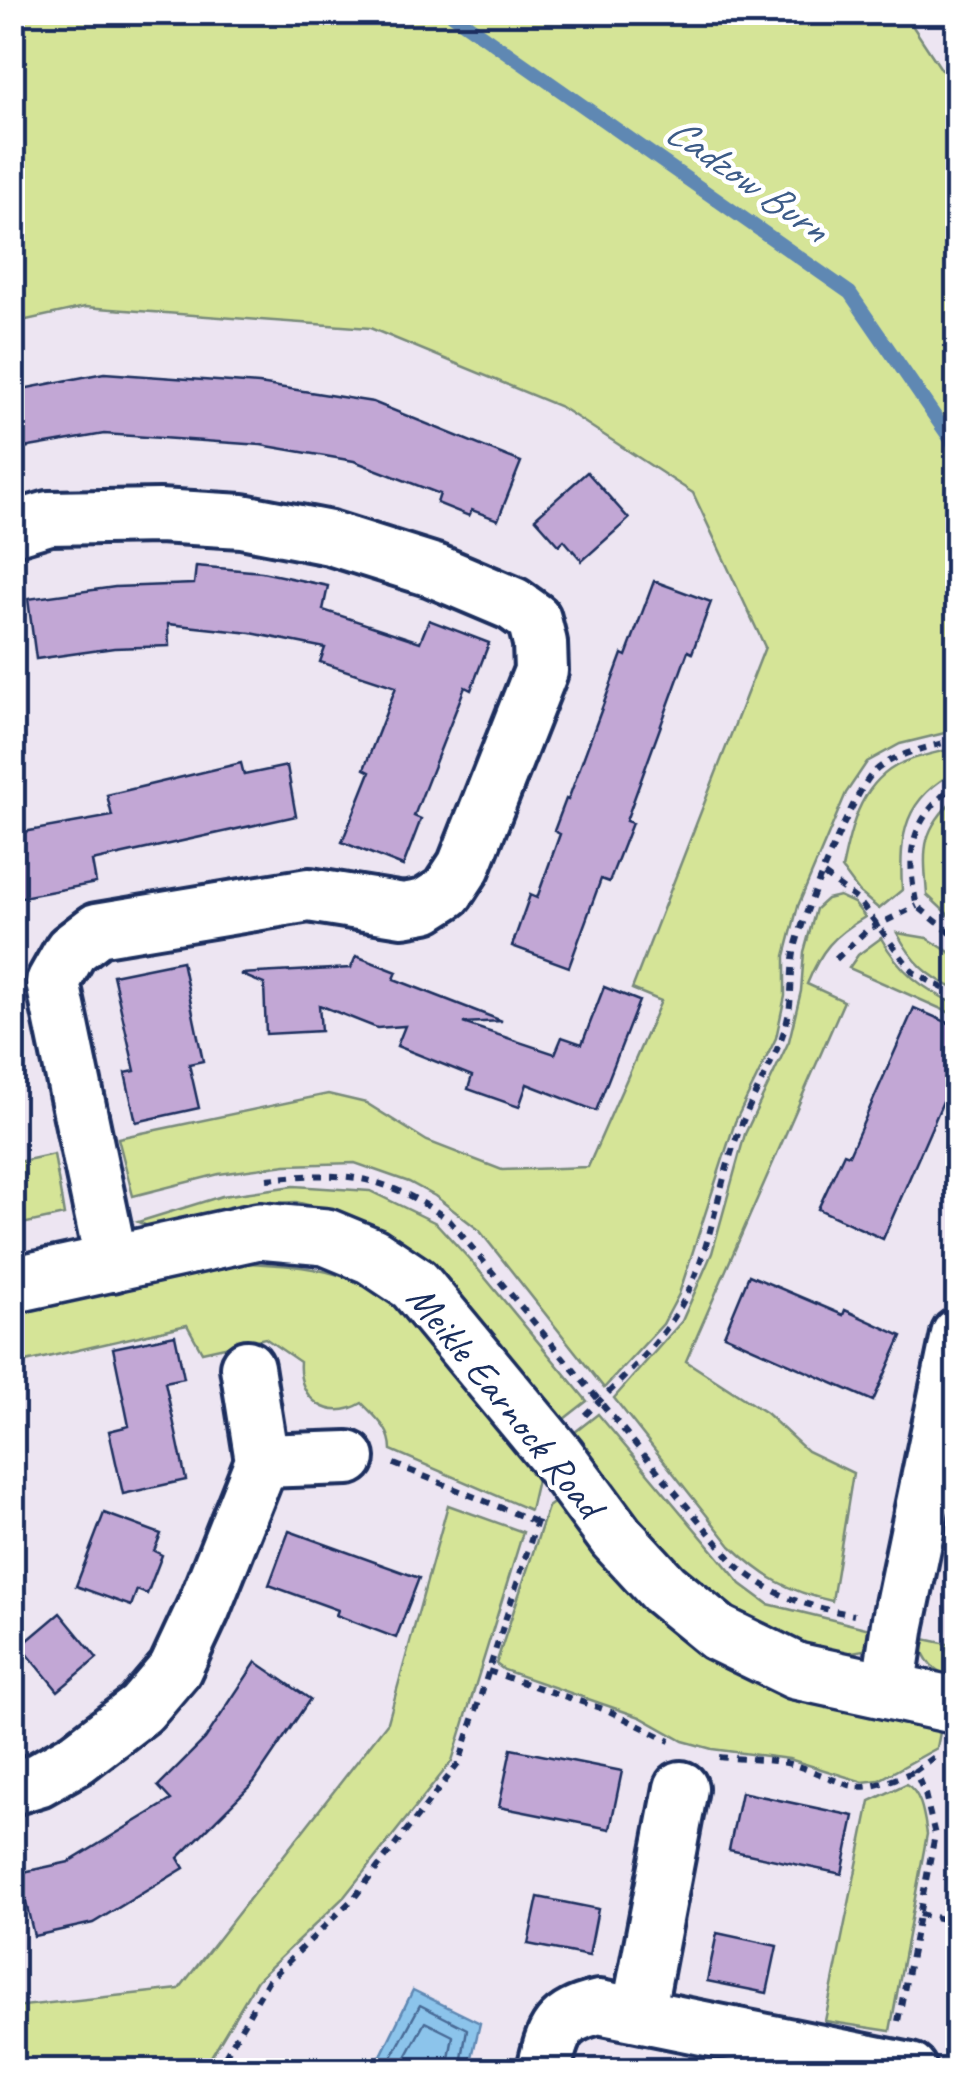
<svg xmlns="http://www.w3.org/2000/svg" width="970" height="2083" viewBox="0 0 970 2083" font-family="Caveat,sans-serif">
  <rect width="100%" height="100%" fill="#ede5f2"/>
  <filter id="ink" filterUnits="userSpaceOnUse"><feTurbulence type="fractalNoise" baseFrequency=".01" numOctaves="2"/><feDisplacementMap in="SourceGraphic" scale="20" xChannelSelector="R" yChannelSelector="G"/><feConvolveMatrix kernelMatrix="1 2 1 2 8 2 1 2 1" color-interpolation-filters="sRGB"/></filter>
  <g filter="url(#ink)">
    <g fill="#d5e497" stroke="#788a7a" stroke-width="2.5">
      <path d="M 12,13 L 904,13 L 957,93 L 957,730 L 900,744 L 867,762 L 846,793 L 798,906 L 785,956 L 785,996 L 776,1038 L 735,1122 L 679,1294 L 663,1324 L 604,1388 L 479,1230 L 435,1196 L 409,1182 L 355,1163 L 286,1165 L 219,1174 L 133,1196 L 118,1138 L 328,1094 L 366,1103 L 427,1141 L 502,1170 L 588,1167 L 661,1001 L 632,989 L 765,647 L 693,493 L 561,407 L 370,328 L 85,307 L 13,323 Z"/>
      <path d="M 957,747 L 957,771 C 904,798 899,834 902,890 L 879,909 L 859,892 L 842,869 C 850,830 859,787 896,766 C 913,756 939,753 957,747 Z"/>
      <path d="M 957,796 L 957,923 L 927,895 C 923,845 921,832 957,796 Z"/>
      <path d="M 839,896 L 854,903 L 865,917 C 833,936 821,950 807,984 L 844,1001 L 686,1361 L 766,1413 L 807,1451 L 853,1473 L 832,1601 C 787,1591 765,1578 731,1546 L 614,1398 L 682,1321 L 712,1253 L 745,1134 L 789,1041 L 801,991 L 804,952 L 816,909 L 827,899 Z"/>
      <path d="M 897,933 L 927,938 L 957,957 L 957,990 C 927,976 913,962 897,933 Z"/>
      <path d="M 881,938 C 900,972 922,988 957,1005 L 957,1016 L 849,968 L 858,955 Z"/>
      <path d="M 54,1154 L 64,1215 L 13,1226 L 13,1163 Z"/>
      <path d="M 294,1186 L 370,1191 L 436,1223 L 472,1262 L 587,1401 L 555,1426 L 412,1250 L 379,1229 L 340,1213 L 296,1202 L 247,1204 L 154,1229 L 138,1222 L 222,1196 Z"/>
      <path d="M 249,1263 C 282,1265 315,1266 347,1278 C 418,1304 490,1412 539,1471 L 530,1510 L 391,1450 C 391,1429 376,1418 362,1403 C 329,1423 297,1399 300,1362 L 265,1338 L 202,1352 L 187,1325 L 13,1365 L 12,1312 L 176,1275 Z"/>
      <path d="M 598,1414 L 741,1584 L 768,1604 L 878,1631 L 864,1650 L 834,1655 L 785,1639 L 706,1595 L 667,1560 L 570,1445 L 575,1432 Z"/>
      <path d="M 555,1502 L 604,1562 L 661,1623 L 727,1670 L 798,1696 L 941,1727 L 937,1748 L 879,1780 L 863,1782 L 789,1759 L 712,1749 L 683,1741 L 640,1717 L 504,1670 L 496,1664 L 548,1507 Z"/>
      <path d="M 448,1505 L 523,1532 L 452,1761 L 344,1897 L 257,1980 L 203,2070 L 13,2070 L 13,2007 L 179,1989 L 388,1722 Z"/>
      <path d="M 919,1638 L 957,1646 L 957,1680 C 935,1672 923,1662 919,1638 Z"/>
      <path d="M 906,1784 C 922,1793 924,1817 927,1834 L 890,2031 L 825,2021 L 870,1801 Z"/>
    </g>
    <path fill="#8cc4eb" stroke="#5f88b3" stroke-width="2.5" d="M 413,1990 L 480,2023 L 469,2070 L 374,2070 Z"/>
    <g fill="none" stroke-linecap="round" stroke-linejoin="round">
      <g stroke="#486b96" stroke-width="2.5">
        <path d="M 385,2070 L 420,2005 L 467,2029 L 460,2070"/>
        <path d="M 399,2070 L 425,2022 L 453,2036 L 447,2070"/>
      </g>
      <path stroke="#5f88b3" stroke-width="14" d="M 449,12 L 850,293 L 958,450"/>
    </g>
    <g fill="#c2a7d5" stroke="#1b2f5e" stroke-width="2.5">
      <path d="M 104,373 L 259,384 L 373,402 L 521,462 L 498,520 L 472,510 L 469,516 L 437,503 L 440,494 L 354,461 L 261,445 L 104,434 L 12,450 L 12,391 Z"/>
      <path d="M 587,472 L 629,519 L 582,561 L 564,540 L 559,545 L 535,518 Z"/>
      <path d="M 196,566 L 262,572 L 328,586 L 323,610 L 420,642 L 429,620 L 489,643 L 471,690 L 465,687 L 414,816 L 421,819 L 403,866 L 342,842 L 370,772 L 364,769 L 396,687 L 320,662 L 325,648 L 251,633 L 168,624 L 169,646 L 114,648 L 36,659 L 28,599 L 115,587 L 194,584 Z"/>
      <path d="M 654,581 L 711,602 L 692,653 L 688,651 L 626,821 L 632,823 L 609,882 L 601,879 L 569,967 L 512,946 L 530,895 L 537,898 L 560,834 L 554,831 L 566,799 L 568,800 L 622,654 L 626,656 Z"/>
      <path d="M 241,763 L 244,775 L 287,766 L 296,816 L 92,861 L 96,883 L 12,899 L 12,834 L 112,816 L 107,795 Z"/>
      <path d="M 356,956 L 397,972 L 394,979 L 502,1021 L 463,1023 L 555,1054 L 562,1037 L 582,1044 L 604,987 L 639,1001 L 596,1111 L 527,1084 L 519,1107 L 468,1089 L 472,1076 L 397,1046 L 405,1026 L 377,1028 L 319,1005 L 321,1031 L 266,1034 L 264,984 L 240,974 L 351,968 Z"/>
      <path d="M 182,961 L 203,1061 L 189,1064 L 199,1108 L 136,1122 L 125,1073 L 135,1071 L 113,975 Z"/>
      <path d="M 914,1008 L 958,1027 L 958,1067 L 883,1239 L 818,1209 L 844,1153 L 849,1155 Z"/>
      <path d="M 749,1275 L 843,1315 L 845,1310 L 902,1336 L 873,1401 L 724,1335 Z"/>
      <path d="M 175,1335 L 184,1378 L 165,1382 L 186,1480 L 123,1494 L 109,1431 L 129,1426 L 113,1348 Z"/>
      <path d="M 104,1513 L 161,1534 L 154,1551 L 162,1555 L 147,1594 L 137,1590 L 131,1606 L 76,1586 Z"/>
      <path d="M 289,1531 L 419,1578 L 396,1638 L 336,1615 L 338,1610 L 269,1585 Z"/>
      <path d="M 60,1613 L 97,1658 L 58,1691 L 21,1646 Z"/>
      <path d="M 256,1662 L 310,1699 L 254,1782 L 178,1858 L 184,1868 L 93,1923 L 34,1936 L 19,1873 L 69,1862 L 171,1800 L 158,1786 L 205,1739 Z"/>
      <path d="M 511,1749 L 622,1771 L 610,1829 L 499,1807 Z"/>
      <path d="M 741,1792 L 854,1816 L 842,1874 L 729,1850 Z"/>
      <path d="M 538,1897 L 598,1909 L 589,1956 L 528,1944 Z"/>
      <path d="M 717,1933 L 777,1946 L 767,1993 L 707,1981 Z"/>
    </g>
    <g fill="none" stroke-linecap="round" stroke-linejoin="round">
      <defs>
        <g id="street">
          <path d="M 12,529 L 49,518 L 159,516 L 242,521 L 330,538 L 435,571 L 513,604 L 534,619 L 540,643 L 541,671 L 464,866 L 447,892 L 425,906 L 403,910 L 309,895 L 97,930 L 71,950 L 53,982 L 112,1265"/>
          <path d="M 262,1461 L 348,1458"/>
          <path d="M 888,1691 L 898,1624 L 958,1335"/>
          <path d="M 12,1788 L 38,1780 L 77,1758 L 141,1709 L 175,1669 L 203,1609 L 262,1461 L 247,1367"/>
          <path d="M 638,2014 L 681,1788"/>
          <path d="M 544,2070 C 553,2030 557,2017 599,2007 L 910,2070"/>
        </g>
        <path id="secondary" d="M 12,1285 L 259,1231 L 326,1237 L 372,1256 L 414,1284 L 557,1457 L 616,1537 L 663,1588 L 718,1633 L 796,1671 L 958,1706"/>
      </defs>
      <use href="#street" stroke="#1b2f5e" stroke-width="60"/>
      <use href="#secondary" stroke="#1b2f5e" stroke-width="62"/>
      <g stroke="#1b2f5e" stroke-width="6" stroke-dasharray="8 8" stroke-linecap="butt">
        <path d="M 958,782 C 912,819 904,848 917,906 L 958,939"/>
        <path d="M 824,875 L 859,901 L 913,972 L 958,996"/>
        <path d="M 836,959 L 867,930 L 917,906"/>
        <path d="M 267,1179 C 345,1171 383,1174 449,1220 L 735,1564 C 775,1598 804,1605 854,1615"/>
        <path d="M 585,1415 C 621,1380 661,1345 684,1300 C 713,1245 718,1182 741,1126 C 755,1090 777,1058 787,1021 C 793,998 790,977 794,953 C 799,923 853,793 873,773 C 893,753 931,747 958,739"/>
        <path d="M 394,1464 L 536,1522"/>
        <path d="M 488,1671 L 609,1711 L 670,1741"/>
        <path d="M 719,1757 C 744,1760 774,1758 797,1766 C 858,1786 850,1798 915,1771"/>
        <path d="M 919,1914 L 958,1922"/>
        <path d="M 898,2021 L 935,1835 L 925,1794 L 915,1771 L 940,1753"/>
        <path d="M 217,2070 L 268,1981 L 354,1898 L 459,1763 L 539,1515"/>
      </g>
      <use href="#street" stroke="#fff" stroke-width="52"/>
      <use href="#secondary" stroke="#fff" stroke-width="55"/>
    </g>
  </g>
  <g text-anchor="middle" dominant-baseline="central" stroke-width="9" stroke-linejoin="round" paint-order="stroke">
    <g font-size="40" fill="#1b2f5e" stroke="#fff">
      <text transform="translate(505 1401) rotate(51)">Meikle Earnock Road</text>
    </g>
    <g font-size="42" font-style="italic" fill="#3d5c88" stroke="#fff">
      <text transform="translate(747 179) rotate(35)">Cadzow Burn</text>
    </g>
  </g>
  <rect width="970" height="2083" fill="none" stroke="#fff" stroke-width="50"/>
  <rect x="25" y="25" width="920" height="2033" fill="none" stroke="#1b2f5e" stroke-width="4" filter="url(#ink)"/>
</svg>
